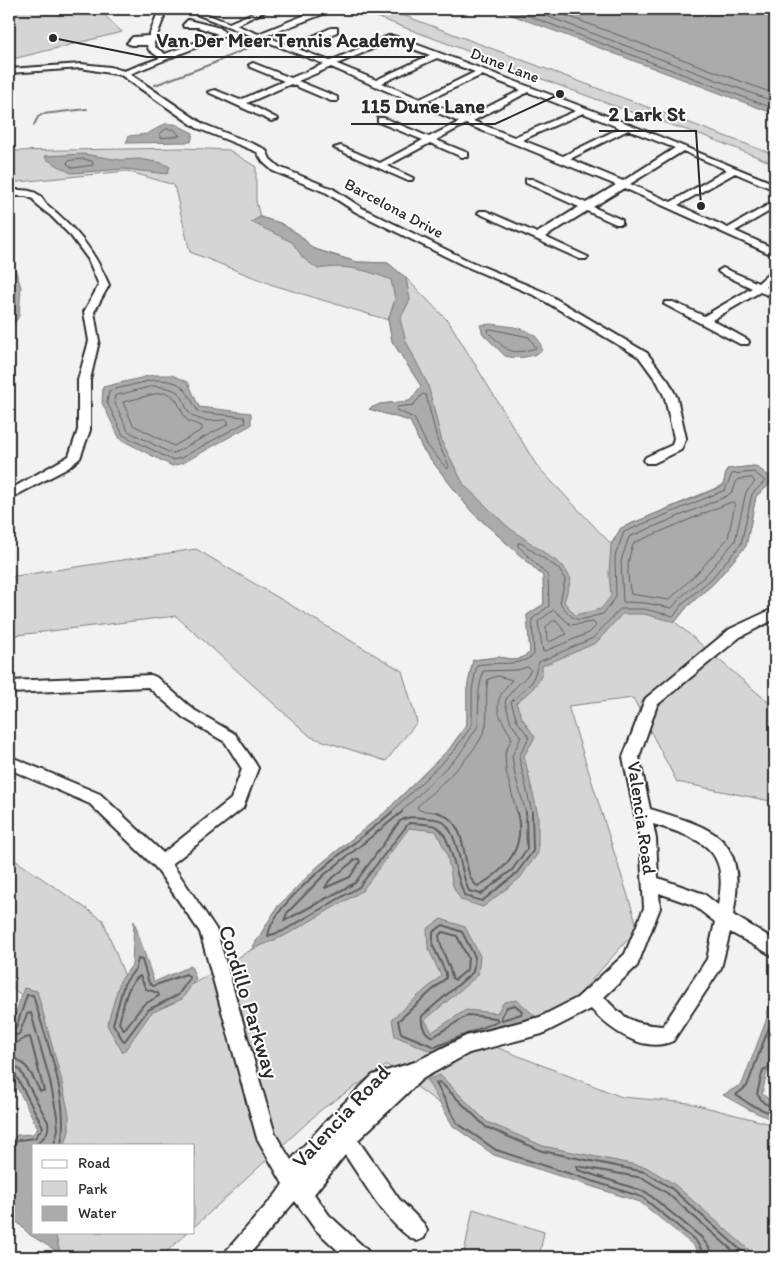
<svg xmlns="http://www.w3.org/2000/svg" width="784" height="1266" viewBox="0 0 784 1266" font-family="Itim,sans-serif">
  <rect width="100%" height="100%" fill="#f2f2f2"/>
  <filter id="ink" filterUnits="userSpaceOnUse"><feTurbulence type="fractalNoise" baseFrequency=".02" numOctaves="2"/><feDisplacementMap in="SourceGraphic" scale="10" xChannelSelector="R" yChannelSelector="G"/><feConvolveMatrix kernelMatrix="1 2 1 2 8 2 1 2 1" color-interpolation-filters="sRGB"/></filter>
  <g filter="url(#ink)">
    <g fill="#d5d5d5" stroke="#808080">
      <path d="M 9,9 L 98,9 L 122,32 L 13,59 L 9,57 Z"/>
      <path d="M 355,9 L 385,9 L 392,11 L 775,155 L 775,164 L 702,135 L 625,110 Z"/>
      <path d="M 182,148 L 229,150 L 256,167 L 256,201 L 260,217 L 280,223 L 300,235 L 312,248 L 357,262 L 388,263 L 406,278 L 449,322 L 537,466 L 611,544 L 621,528 L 723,485 L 727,469 L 755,466 L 775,480 L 756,496 L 746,546 L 714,583 L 688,606 L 675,622 L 775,708 L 775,802 L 677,782 L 633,698 L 568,706 L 638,928 L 575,999 L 496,1047 L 622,1097 L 689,1103 L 775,1125 L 775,1257 L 741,1257 L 656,1182 L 564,1165 L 462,1120 L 387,1065 L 322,1109 L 194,1227 L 194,1145 L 35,1145 L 51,1119 L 22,995 L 9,987 L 9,856 L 103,920 L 140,1015 L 251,950 L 278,906 L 317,867 L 383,814 L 450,748 L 467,724 L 467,689 L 473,660 L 498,657 L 517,660 L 530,653 L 527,615 L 544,604 L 543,576 L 471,511 L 422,448 L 410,421 L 369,409 L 380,404 L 410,401 L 421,386 L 392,341 L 388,320 L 273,285 L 190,252 L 174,185 L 127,171 L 9,183 L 9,151 Z"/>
      <path d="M 196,549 L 402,671 L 417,722 L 386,761 L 311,737 L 176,616 L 9,636 L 9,577 Z"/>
      <path d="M 473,1209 L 544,1232 L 539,1257 L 463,1257 Z"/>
      <path d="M 49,1232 L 188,1232 L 161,1257 L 58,1257 Z"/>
    </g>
    <g fill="#ababab" stroke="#787878">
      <path d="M 496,9 L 775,9 L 775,114 Z"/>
      <path d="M 165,124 L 175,124 L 193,133 L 191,142 L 126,143 L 129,136 L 147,134 Z"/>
      <path d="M 84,154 L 120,160 L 139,159 L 162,163 L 170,167 L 167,174 L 125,169 L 71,173 L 46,159 L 45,156 Z"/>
      <path d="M 260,217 L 280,223 L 300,235 L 312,248 L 333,255 L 357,262 L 388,263 L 406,278 L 410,300 L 400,319 L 406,341 L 428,385 L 442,442 L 464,485 L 508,527 L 563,566 L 571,579 L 564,602 L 575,615 L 601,609 L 611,596 L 609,574 L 611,545 L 621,528 L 723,486 L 727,469 L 755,466 L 775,480 L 756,496 L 746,546 L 714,583 L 688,606 L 675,622 L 644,614 L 622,614 L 596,643 L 542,666 C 544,683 527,693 516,703 L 522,718 L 535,737 L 524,756 L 538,815 L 538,853 L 520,878 L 483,907 L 461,900 L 453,886 L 447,854 L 436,831 L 409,828 L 362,891 L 286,935 L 251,950 L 278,906 L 317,867 L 383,814 L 450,748 L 467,724 L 467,689 L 473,660 L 498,657 L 517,660 L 530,653 L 527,615 L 544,604 L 543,576 L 471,511 L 422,448 L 410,421 L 369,409 L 380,404 L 410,401 L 421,386 L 392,341 L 388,320 L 395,299 L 391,280 C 367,270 345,264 318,269 L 303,258 L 292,242 L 251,222 Z"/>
      <path d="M 9,251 L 21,287 L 19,316 L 9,332 Z"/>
      <path d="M 491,324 C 510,327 539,326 542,350 C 533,358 516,359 505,356 L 483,334 L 480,325 Z"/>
      <path d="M 153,375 L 172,375 L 188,382 L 199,407 L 251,413 L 251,425 L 183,463 L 172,466 L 120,439 L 102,403 L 103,387 Z"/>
      <path d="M 441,919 L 465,927 L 480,956 L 478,975 L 425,1020 L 432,1032 L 466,1010 L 497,1013 L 504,1002 L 517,1000 L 535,1016 L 467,1038 L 435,1053 L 395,1036 L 392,1019 L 441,976 L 428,947 L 427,929 Z"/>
      <path d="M 134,921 L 154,982 L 191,966 L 196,979 L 182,999 L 151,1013 L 123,1053 L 107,1025 L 120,981 L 132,965 Z"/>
      <path d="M 775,971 L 775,1070 L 767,1072 L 762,1094 L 775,1104 L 775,1121 L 748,1109 L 723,1095 L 742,1084 L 766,1021 Z"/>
      <path d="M 24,988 L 37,991 L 61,1078 L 69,1115 L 69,1131 L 65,1145 L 34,1145 L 34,1232 L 55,1232 L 60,1253 L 30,1235 L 14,1219 L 9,1221 L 9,1143 L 17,1135 L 33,1134 L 38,1128 L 9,1072 L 9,1033 Z"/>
      <path d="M 440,1075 L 487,1122 L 543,1146 L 646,1167 L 674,1184 L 749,1250 L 767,1257 L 702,1257 L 693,1245 L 640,1202 L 494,1155 L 453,1126 L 427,1080 Z"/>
    </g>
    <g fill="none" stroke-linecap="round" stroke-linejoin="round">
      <g stroke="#5e5e5e" stroke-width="1">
        <path d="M 510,9 L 775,109"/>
        <path d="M 528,9 L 775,102"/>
        <path d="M 549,9 L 775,94"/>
        <path d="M 166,129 L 174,129 L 180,136 L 160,138 L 160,134 Z"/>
        <path d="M 83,159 L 92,161 L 93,165 L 73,168 L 67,164 L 68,161 Z"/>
        <path d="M 9,263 C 15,283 19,302 9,322"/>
        <path d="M 491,329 L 529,337 L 536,348 C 509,356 508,351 489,333 L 488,330 Z"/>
        <path d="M 153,380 C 184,380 184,387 198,412 L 244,417 L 246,422 L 181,458 L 172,460 L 123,435 L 107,402 L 109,391 Z"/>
        <path d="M 154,386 C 198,389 174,410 199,419 C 208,422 218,420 227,420 L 229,424 L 172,454 L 128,431 L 114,401 L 115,396 Z"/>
        <path d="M 166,393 C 180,396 179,412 188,421 L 202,426 L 202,430 L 174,446 L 133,425 L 123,402 L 155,394 Z"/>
        <path d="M 423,394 L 426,395 L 438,443 L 449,466 L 447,469 L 427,445 L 414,418 L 396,410 L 397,407 L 413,405 Z"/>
        <path d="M 752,478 L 755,482 L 746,492 L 735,541 L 706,575 L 680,598 L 672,608 L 645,603 L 623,602 L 621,561 L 629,537 L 727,496 L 733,491 L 737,480 Z"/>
        <path d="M 732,502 L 735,504 L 728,538 L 701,569 L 669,600 L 631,594 C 627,577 626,559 634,543 Z"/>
        <path d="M 554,610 L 571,625 L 593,622 L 596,626 L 589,633 L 543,652 L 538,622 Z"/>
        <path d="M 553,621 L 556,621 L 567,634 L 549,642 L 547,640 L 546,627 Z"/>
        <path d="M 390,813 L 454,751 L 472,725 L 472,689 L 477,665 C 497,661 516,668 534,655 L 532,619 L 549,606 L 548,576 L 518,546 L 518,543 L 521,543 L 559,569 L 565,580 L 560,603 C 577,626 577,620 603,614 L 616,597 L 615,556 L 624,532 L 725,490 L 732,474 L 754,472 L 765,481 L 752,494 L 741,544 L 711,579 L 684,602 L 674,616 L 644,609 L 620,609 L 593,638 L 539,662 L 532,682 L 511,702 L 517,721 L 529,737 L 519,757 L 532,813"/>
        <path d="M 400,813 L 459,755 L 478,726 L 479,690 L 483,671 L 517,670 L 528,667 L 531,670 C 524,682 510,689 505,702 L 511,723 L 521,737 L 512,756 L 515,775 L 526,813"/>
        <path d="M 441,813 L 419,810 L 417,807 C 435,789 482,750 486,725 C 488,710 485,694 488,679 L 498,676 L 512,680 C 490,704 497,712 512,738 L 505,753 L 506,771 L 517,813"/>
      </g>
      <g stroke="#5e5e5e" stroke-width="2">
        <path d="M 392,812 C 364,838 272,899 268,936 L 283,931 L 359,887 L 409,823 C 417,824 430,823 437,827 C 451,834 456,880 465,896 L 482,901 L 516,874 L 533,851 L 532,812"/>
        <path d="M 402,812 L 324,875 L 287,913 L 284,921 L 355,883 L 400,821 C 408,816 414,817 423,818 C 429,819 437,818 442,821 C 459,833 460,873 469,891 L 481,894 L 512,870 L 527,849 L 526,812"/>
        <path d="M 436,812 C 474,821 458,876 478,886 C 508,869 526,847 517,812"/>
        <path d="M 356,859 L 359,859 L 360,862 L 350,877 L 325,888 L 329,881 Z"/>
        <path d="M 443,925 L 462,932 L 475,957 L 473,972 L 422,1016 C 421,1025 424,1033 433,1037 L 468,1015 L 496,1018 L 498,1021 L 435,1047 L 401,1033 L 398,1021 L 446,978 L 446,973 L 433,946 L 433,932 Z"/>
        <path d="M 443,932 L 457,936 L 468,958 L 467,970 L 455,980 L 452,978 C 450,963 440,951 439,935 Z"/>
        <path d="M 138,959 L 142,960 L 149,983 L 153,986 L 186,974 L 190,978 L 178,995 L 148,1010 L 124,1042 L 113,1024 L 124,984 L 136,968 Z"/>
        <path d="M 140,976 L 146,989 L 158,993 L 159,996 L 143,1005 L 124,1030 L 119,1023 C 123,1009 126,983 140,976 Z"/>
        <path d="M 775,999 L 771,1022 L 747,1086 L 736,1095 L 751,1105 L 775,1115"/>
        <path d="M 515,1005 L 522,1011 L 521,1014 L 502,1020 L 501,1017 L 507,1007 Z"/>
        <path d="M 9,1032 L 16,1028 L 27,995 L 33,995 C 46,1041 70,1098 61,1145"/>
        <path d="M 9,1038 L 19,1034 L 27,1014 L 31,1013 L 50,1081 L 57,1116 L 58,1129 L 54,1145"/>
        <path d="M 9,1046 C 17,1044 24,1037 30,1037 L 44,1091 L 40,1091 C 32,1076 27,1060 9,1057"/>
        <path d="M 9,1065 L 15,1066 L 20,1070 L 48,1122 C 50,1133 44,1137 36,1145"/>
        <path d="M 775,1065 L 763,1070 L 757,1094 L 764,1103 L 775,1108"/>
        <path d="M 9,1071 L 15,1074 L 43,1127 L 35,1138 L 19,1140 L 9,1146"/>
        <path d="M 706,1257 L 696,1241 L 642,1197 L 496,1150 L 457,1123 L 436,1083 L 440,1082 L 486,1127 L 542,1151 L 645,1172 L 671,1188 L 745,1254 L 753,1257"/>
        <path d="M 712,1257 L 711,1250 L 701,1237 L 646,1192 L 578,1170 L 577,1166 L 643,1178 L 667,1193 L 740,1257"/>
      </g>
      <g stroke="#787878" stroke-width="2">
        <path d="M 155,85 L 214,63 L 261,42"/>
        <path d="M 34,125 L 38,117 L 43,114 L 87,109"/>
      </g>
      <defs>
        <g id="minor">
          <path d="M 183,9 L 193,9 L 229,23 L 262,9 L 270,9 L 236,25 L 258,34 L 320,9 L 326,9 L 326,13 L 265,36 L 291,46 L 331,28 L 337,28 L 337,32 L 298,49 L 330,61 L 388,36 L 394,36 L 631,125 L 775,184 L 775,190 L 735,173 L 678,205 L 728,228 L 775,201 L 775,208 L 735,231 L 775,249 L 775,256 L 624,188 L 593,207 L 622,220 L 622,224 L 616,224 L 587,211 L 545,237 L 588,257 L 586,259 L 580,259 L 478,213 L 480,211 L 486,211 L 537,233 L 579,207 L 526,183 L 526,179 L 532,179 L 586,203 L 616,185 L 466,124 L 436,140 L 468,153 L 468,157 L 462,157 L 430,143 L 387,166 L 413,178 L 412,180 L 406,180 L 334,148 L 341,146 L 380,163 L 423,140 L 378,122 L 378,118 L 384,118 L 429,137 L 459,122 L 331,67 L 298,81 L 337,97 L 337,101 L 331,101 L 291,84 L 247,103 L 278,119 L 271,121 L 208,92 L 215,90 L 240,100 L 284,81 L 250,67 L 249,65 L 253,63 L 291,78 L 324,64 ZM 391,41 L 430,55 L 376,80 L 337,64 ZM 437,58 L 475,72 L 420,99 L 382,83 ZM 482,75 L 521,90 L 466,118 L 426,101 ZM 528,92 L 576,111 L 514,137 L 473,121 ZM 583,113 L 620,128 L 563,156 L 522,140 ZM 628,130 L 675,148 L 623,181 L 570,159 ZM 683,151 L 727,170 L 671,202 L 630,184 Z"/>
          <path d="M 157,15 L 164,17 L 154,43 L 155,47 L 165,54 L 218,34 L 198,27 L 184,27 L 183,25 L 188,20 L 220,28 L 227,35 L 130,74 L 203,124 L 263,148 L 267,152 L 270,159 L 279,167 L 333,189 L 362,208 L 469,261 L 544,292 L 647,353 L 669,382 L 677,398 L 686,438 L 681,450 L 654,463 L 646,463 L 644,460 L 646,457 L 672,445 L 674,438 L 665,398 L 658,383 L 639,357 L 536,296 L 463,265 L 356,212 L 327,193 L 273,171 L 263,162 L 257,152 L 197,128 L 121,75 L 81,68 L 9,73 L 9,69 L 81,64 L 110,67 L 124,71 L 160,58 L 149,50 L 147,45 L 131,45 L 127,43 L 133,37 L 149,36 Z"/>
          <path d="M 9,190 C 19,190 31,189 39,195 C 42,197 43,201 46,204 C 77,229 93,249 109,285 L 94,312 L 99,341 L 90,380 L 90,430 L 80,458 L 68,468 L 9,499 L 9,490 L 69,456 L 78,430 L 78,380 L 89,341 L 84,312 L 99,285 L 88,259 L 71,236 L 51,216 L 38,206 L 33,199 L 26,196 L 9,196 Z"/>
          <path d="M 723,268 L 758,283 L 772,271 L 775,270 L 775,278 L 766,287 L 775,291 L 775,298 L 760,292 L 712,320 L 748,340 L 749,342 L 748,344 L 740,344 L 664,304 L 665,302 L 673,302 L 704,316 L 752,288 L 720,273 L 718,271 Z"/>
          <path d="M 775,608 L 775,619 L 740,637 L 657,705 L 639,757 L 650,809 C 716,829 748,837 733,915 L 775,940 L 775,957 L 730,932 L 721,968 L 673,1041 C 643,1054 610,1030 591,1009 L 542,1034 L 469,1053 L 422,1079 L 358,1140 L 399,1199 L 424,1224 L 427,1231 L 424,1238 L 417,1241 C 390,1230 362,1179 345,1155 L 314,1194 L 329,1215 L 367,1250 L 370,1257 L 345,1257 L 315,1229 L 295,1201 L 247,1257 L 224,1257 L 227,1250 L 277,1193 L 283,1184 L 257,1138 L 200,932 L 156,868 L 90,804 L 9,769 L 9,756 L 100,794 L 163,853 L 231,799 L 242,769 L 225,742 L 184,718 L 148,687 L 9,693 L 9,681 L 151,675 L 156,677 L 194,710 L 235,734 L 255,763 L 258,768 L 243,808 L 172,864 L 216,929 L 275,1134 L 291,1160 L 329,1118 L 373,1075 L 415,1062 L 466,1036 L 540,1017 L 577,998 L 625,954 L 644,908 L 640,839 L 623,757 L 644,702 L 646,698 L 730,629 ZM 653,824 C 701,839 730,847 718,905 L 704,894 L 658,878 L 656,839 ZM 659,893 L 693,905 L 715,922 L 707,959 L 663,1026 C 632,1024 624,1019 604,997 L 637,966 L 660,908 Z"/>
        </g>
      </defs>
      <use href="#minor" stroke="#2b2b2b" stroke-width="4"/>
      <use href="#minor" fill="#fff" fill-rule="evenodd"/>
    </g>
  </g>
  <g text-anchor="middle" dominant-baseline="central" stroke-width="4" stroke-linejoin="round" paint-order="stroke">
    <g font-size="16" fill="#2b2b2b" stroke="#fff">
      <text transform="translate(505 65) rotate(21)">Dune Lane</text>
      <text transform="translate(394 208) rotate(28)">Barcelona Drive</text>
    </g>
    <g font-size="19" fill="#2b2b2b" stroke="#fff">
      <text transform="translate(642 818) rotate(82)">Valencia Road</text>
    </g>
    <g font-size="22" fill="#2b2b2b" stroke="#fff">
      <text transform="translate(249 1002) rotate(73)">Cordillo Parkway</text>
      <text transform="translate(341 1116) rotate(-47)">Valencia Road</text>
    </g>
  </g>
  <path fill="none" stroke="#2b2b2b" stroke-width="2" d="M53 38L147 57H425M560 94L495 124H351M701 206L696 131H599"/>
  <g fill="#2b2b2b" stroke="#fff" stroke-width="2">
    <circle cx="53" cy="38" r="5"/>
    <circle cx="560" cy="94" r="5"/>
    <circle cx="701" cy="206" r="5"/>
  </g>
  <g font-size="20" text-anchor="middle" font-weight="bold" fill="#2b2b2b" stroke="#fff" stroke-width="4" stroke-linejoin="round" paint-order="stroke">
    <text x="286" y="47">Van Der Meer Tennis Academy</text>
    <text x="423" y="113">115 Dune Lane</text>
    <text x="647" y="121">2 Lark St</text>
  </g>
  <rect width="784" height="1266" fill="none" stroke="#fff" stroke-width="30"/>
  <rect x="15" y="15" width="754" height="1236" fill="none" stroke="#2b2b2b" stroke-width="2" filter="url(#ink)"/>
  <rect x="32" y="1144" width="162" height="90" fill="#ffffff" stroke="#aaaaaa"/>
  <rect x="42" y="1160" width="25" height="8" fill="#ffffff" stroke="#aaaaaa"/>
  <text x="78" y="1168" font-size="15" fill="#2b2b2b">Road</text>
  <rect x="42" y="1181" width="25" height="15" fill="#d5d5d5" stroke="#aaaaaa"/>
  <text x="78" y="1194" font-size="15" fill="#2b2b2b">Park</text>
  <rect x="42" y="1206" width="25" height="15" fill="#ababab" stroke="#aaaaaa"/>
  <text x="78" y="1218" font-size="15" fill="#2b2b2b">Water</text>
</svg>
